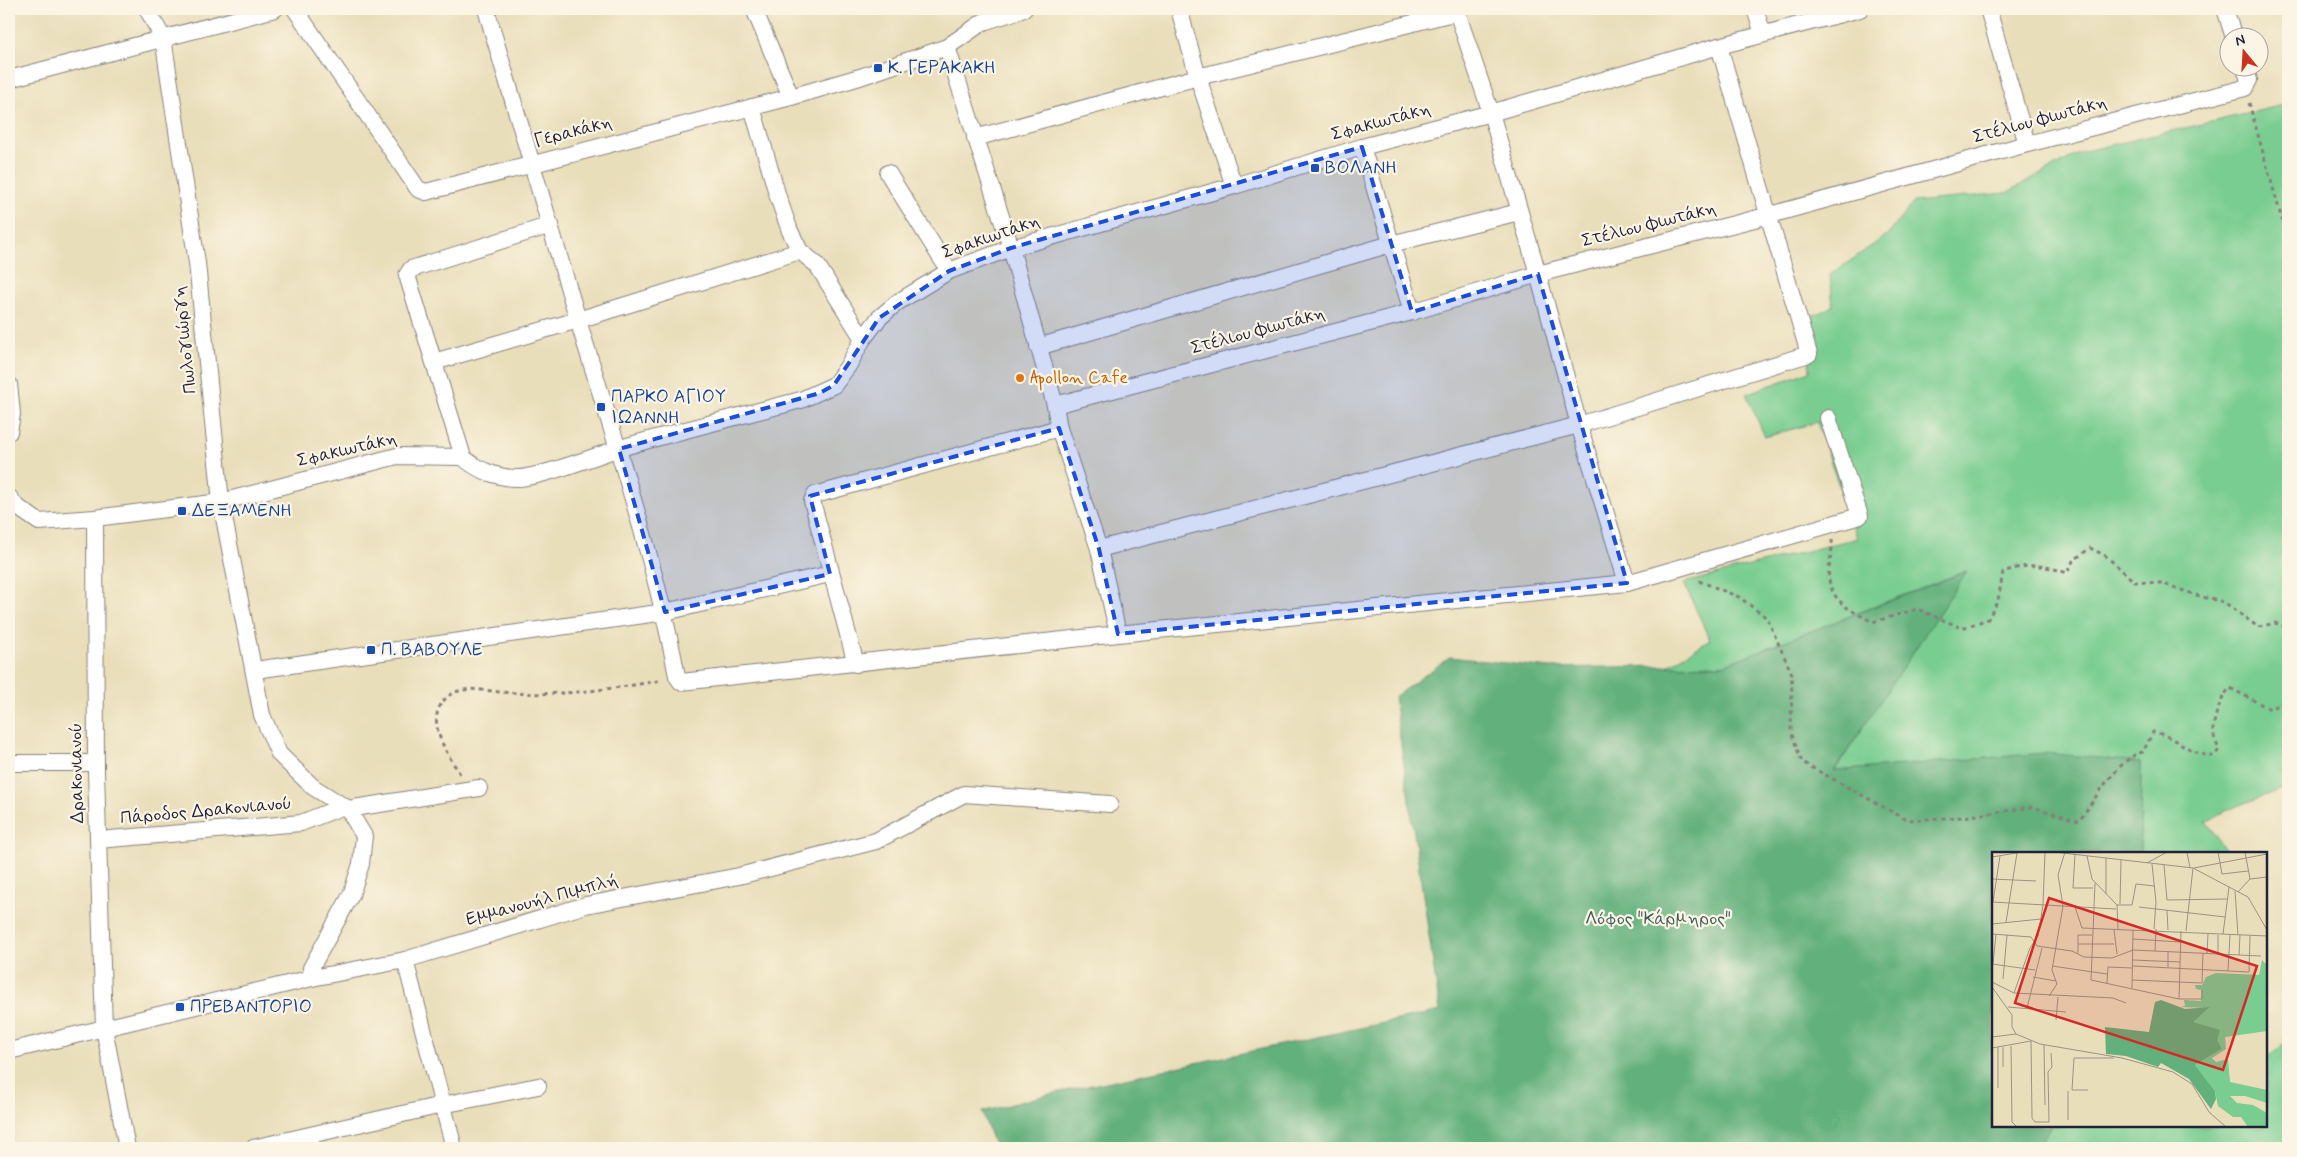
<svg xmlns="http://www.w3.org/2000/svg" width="2297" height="1157" viewBox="0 0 2297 1157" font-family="Mynerve,sans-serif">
  <rect width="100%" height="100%" fill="#fcf5e5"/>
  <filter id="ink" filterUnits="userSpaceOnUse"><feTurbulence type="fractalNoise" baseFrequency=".02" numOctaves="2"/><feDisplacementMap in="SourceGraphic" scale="10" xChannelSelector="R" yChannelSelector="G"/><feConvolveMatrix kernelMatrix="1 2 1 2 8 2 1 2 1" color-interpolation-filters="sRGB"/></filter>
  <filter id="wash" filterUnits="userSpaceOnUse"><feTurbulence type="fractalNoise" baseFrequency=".0096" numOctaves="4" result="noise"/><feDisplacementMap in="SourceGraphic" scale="20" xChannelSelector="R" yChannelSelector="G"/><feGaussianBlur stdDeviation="1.12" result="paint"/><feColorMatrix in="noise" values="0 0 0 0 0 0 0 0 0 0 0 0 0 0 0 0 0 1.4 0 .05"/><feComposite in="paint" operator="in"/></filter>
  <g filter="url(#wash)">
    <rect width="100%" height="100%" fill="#e9deba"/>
    <g fill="#79cd91" stroke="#4e7866">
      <path d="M 2288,104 L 2288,787 L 2234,807 L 2206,821 L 2227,853 L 2140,853 L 2141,762 L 1834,772 L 1966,571 L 1723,665 L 1667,666 L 1710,640 L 1684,583 L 1857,538 L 1817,422 L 1765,437 L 1746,394 L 1810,371 L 1802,321 L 1833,306 L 1830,275 L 1887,235 L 1914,202 L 2006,193 L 2081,152 Z"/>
      <path d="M 2288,1042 L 2288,1148 L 2036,1148 L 2052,1126 L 2266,1126 L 2266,1058 Z"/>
    </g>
    <path fill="#62b07b" stroke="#42695b" d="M 1967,571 L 1834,771 L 2045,753 L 2141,762 L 2140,853 L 1993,853 L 1993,1126 L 2052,1126 L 2036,1148 L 995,1148 L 982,1112 L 1050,1094 L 1440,1011 L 1394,697 L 1450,657 L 1550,668 L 1723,665 Z"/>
  </g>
  <g filter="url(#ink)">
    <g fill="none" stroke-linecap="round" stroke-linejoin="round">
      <defs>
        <g id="minor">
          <path d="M 147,9 L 163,38 L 197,263 L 221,502 L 262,715 L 279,754 L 313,787 L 348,809 L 364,836 L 361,864 L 351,895 L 311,968 L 312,978"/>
          <path d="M 295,9 L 418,189 L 426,192 L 791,97 L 860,77 L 947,47 L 983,22 L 1024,9"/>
          <path d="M 486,9 C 517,112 547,216 578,320 C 614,438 654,555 677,676 L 681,682 L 1118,634 L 1627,583 L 1860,516 L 1828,418"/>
          <path d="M 754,9 L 791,97"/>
          <path d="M 1179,9 L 1198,77 L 1234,186"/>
          <path d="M 1456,9 L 1491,113 L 1538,274 L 1579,425 L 1627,583"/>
          <path d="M 1755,9 L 1763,34"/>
          <path d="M 1988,9 L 2027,144"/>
          <path d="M 2225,9 L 2234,38"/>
          <path d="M 947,47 L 1011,248 L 1055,405 L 1059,428 L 1099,549 L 1118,634"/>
          <path d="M 9,79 L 275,9"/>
          <path d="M 752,107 L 778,197 L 790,231 L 800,251 L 817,265 L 863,339"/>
          <path d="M 975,138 L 1198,77 L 1457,12"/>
          <path d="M 1362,147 L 1412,312"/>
          <path d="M 888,173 L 949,271"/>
          <path d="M 1038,347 L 1391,244 L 1519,212"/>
          <path d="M 434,362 L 578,320 L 800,251"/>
          <path d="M 9,384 L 12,414 L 9,432"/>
          <path d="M 1055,405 L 1412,312 L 1538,274 L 1770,215 L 2027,144 L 2245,88 L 2249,80 L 2245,68"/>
          <path d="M 463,457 L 407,275 L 411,269 L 551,225"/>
          <path d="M 9,497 L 16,506 L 39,522 L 95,518 L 221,502 L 397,456 L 463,457 C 475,469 496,477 514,478 C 534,480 595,456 617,449 C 678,431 740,416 801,400 L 834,385 L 848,366 L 863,339 L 879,318 L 898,302 L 949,271 L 1011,248 L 1234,186 L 1362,147 L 1491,113 L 1719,46 L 1860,9"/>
          <path d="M 95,518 L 96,772 L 104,1028 L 127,1148"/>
          <path d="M 1099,549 L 1579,425 L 1809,354 L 1719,46"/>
          <path d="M 856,664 L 812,501 L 815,495 L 1059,428"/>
          <path d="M 255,670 L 665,612 L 830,574"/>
          <path d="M 9,763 L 96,763"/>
          <path d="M 348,809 L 479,788"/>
          <path d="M 98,840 L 301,823 L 344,806"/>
          <path d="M 405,960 L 454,1148"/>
          <path d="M 9,1051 L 312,978 L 405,960 L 586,905 L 739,876 L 876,841 L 964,794 L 1110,804"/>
          <path d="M 253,1148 L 442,1105 L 538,1086"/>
        </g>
      </defs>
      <use href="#minor" stroke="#86807a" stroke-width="18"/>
      <g stroke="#86807a" stroke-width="3" stroke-dasharray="4 4" stroke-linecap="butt">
        <path d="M 2249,103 L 2288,241"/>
        <path d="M 1832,540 C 1833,552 1827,570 1829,580 C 1834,605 1853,611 1873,622 L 1917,609 L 1962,628 L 1988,619 L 1998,600 L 2003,572 C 2030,563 2041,564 2067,573 L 2073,561 L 2090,548 L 2106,556 L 2135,582 L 2161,583 L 2202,597 L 2224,602 L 2258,627 L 2275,623 L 2288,628"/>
        <path d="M 1699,581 L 1739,597 L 1767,618 L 1792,674 L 1791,732 L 1802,762 L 1907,820 L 1963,817 L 2033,807 L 2079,821 C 2092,803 2120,756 2143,752 L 2153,732 C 2176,736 2193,757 2214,756 L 2219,750 C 2217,744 2213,736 2213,730 C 2214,717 2221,697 2230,688 L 2270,709 L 2288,699"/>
        <path d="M 460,774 C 447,753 423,720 446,698 C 461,684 484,691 501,692 C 555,697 609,690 662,680"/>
      </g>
      <use href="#minor" stroke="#fff" stroke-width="16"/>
    </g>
  </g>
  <path fill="#1d4ed8" fill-opacity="0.2" stroke="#1d4ed8" stroke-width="4" stroke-dasharray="10 6" stroke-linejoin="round" d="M 1362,147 L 1412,312 L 1538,274 L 1627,583 L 1118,634 L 1099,549 L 1059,428 L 810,496 L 830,574 L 665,612 L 619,449 L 820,393 L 834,385 L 879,318 L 949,271 L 1011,248 Z"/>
  <g fill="#1a4fb4" stroke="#fcf5e5" stroke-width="2">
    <rect x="873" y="63" width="10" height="10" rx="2.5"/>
    <rect x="1310" y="163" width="10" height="10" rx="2.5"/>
    <rect x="596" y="402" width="10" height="10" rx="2.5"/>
    <rect x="177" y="506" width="10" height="10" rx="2.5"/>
    <rect x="366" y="645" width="10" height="10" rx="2.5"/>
    <rect x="175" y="1002" width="10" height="10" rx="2.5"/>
  </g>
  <circle fill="#e8710a" stroke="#fcf5e5" stroke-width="2" cx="1020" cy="378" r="5"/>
  <g text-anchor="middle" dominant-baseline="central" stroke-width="4.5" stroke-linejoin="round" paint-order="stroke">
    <g font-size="18" fill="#164399" stroke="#fcf5e5" text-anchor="start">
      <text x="888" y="68">Κ. ΓΕΡΑΚΑΚΗ</text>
      <text x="1325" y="168">ΒΟΛΑΝΗ</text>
      <text x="611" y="397">ΠΑΡΚΟ ΑΓΙΟΥ<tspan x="611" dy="21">ΙΩΑΝΝΗ</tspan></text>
      <text x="192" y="511">ΔΕΞΑΜΕΝΗ</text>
      <text x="381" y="650">Π. ΒΑΒΟΥΛΕ</text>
      <text x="190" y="1007">ΠΡΕΒΑΝΤΟΡΙΟ</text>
    </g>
    <g font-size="18" fill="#22223b" stroke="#fcf5e5">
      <text transform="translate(2040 120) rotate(-15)">Στέλιου Φιωτάκη</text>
      <text transform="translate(1381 122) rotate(-15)">Σφακιωτάκη</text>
      <text transform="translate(573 132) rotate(-14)">Γερακάκη</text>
      <text transform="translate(1649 225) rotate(-14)">Στέλιου Φιωτάκη</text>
      <text transform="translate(991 237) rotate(-19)">Σφακιωτάκη</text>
      <text transform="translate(1258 331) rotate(-15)">Στέλιου Φιωτάκη</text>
      <text transform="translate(185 340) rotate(-96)">Πωλογιώργη</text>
      <text transform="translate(347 450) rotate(-13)">Σφακιωτάκη</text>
      <text transform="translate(77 773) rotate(-91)">Δρακονιανού</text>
      <text transform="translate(206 811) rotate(-5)">Πάροδος Δρακονιανού</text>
      <text transform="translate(542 900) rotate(-15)">Εµµανουήλ Πιµπλή</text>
    </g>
    <g font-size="18" fill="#c56008" stroke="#fcf5e5" text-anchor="start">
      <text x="1030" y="378">Apollon Cafe</text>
    </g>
    <g font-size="18" fill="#405e59" stroke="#fcf5e5">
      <text x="1658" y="919">Λόφος "Κάρμηρος"</text>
    </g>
  </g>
  <g transform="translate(1992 852)">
    <rect width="275" height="275" fill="#e9deba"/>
    <path d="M 270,108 L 275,113 L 275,179 L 233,185 L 234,197 L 220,206 L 224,210 L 236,207 L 238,230 L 275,238 L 275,251 L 253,244 L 238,244 L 245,251 L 261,253 L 275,261 L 275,275 L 256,275 L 249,265 L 241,265 L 226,254 L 223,239 L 203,213 L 230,197 L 200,170 L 217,156 L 188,155 L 193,154 L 192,148 L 209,149 L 209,138 L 204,137 L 203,133 L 210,133 L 214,125 L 224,121 L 267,123 Z" fill="#79cd91"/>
    <path d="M 169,148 L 193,157 L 218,155 L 201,170 L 228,178 L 225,188 L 230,197 L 203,213 L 223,239 L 224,247 L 219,257 L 197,227 L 169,211 L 166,215 L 134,204 L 114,202 L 113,175 L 157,180 L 163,150 Z" fill="#62b07b"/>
    <path fill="none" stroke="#999387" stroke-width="1" d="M 62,0 L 201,16 L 256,45 L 275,78M 195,0 L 198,16M 226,0 L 230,22 L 256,19M 253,0 L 258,27M 83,2 L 81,36 L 101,36M 95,4 L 100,27 L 125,53M 0,5 L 30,0M 114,6 L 114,42M 155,11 L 175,0M 160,12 L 164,50 L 162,77M 172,13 L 175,48 L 235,47M 202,16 L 275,2M 0,27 L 44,29M 103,31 L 99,128 L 187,147 L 210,147 L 210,138M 243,39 L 246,83M 246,40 L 258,27 L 275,25M 0,50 L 124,57M 1,50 L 8,4M 128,52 L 129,8M 125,53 L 140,53 L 144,32 L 162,34M 125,53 L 126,78M 83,55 L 90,76 L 275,84M 147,55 L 233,65M 175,59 L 176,78M 14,70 L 25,1M 0,72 L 49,67M 122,78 L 125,102M 194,79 L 201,16M 0,82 L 39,85 L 45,94 L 80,99 L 92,105 L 120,106 L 141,98 L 269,104M 231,82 L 237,35M 141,87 L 188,90M 86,92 L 122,92M 163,99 L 164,77M 86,101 L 86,83 L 100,83M 215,101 L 216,82M 226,101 L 226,83M 247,103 L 248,83M 141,108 L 188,110M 0,112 L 43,118M 1,112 L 4,82M 60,114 L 115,122M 141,114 L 257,120 L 258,84M 176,115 L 176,99M 236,119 L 238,83M 41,125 L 64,129M 11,127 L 15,83M 140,128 L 210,131 L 211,101M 0,130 L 22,141 L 121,146 L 134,151M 115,131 L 116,115 L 140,116M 0,135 L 20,163 L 20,175 L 24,182 L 48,192 L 130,206 L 181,220 L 200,232 L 217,260 L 234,275M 140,136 L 141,78M 22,141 L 38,96 L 46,84 L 51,53 L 53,0M 57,144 L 65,132 L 60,118 L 71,54 L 66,23 L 73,0M 187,147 L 189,79M 16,155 L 74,160M 35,156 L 50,96M 64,168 L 66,145M 0,185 L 24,182M 52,193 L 53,253M 19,194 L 20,270 L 25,275M 0,196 L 39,189 L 40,266 L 43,270 L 57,270 L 56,220 L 60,215 L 59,201M 11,215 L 11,195M 6,236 L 6,195M 96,238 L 80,238 L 82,206 L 122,206M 76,268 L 76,239"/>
    <path fill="#d62828" fill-opacity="0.15" stroke="#d62828" stroke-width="2.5" d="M 57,46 L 265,114 L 231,218 L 23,151 Z"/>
    <rect width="275" height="275" fill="none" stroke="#22223b" stroke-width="2.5"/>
  </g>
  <rect width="2297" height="1157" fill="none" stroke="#fcf5e5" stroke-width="30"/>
  <g transform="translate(2244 52) rotate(342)"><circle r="24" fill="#fcf5e5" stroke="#a5a1a1"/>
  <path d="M0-4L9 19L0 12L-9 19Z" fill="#c8321e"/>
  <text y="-8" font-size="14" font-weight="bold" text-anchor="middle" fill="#22223b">N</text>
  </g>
</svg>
